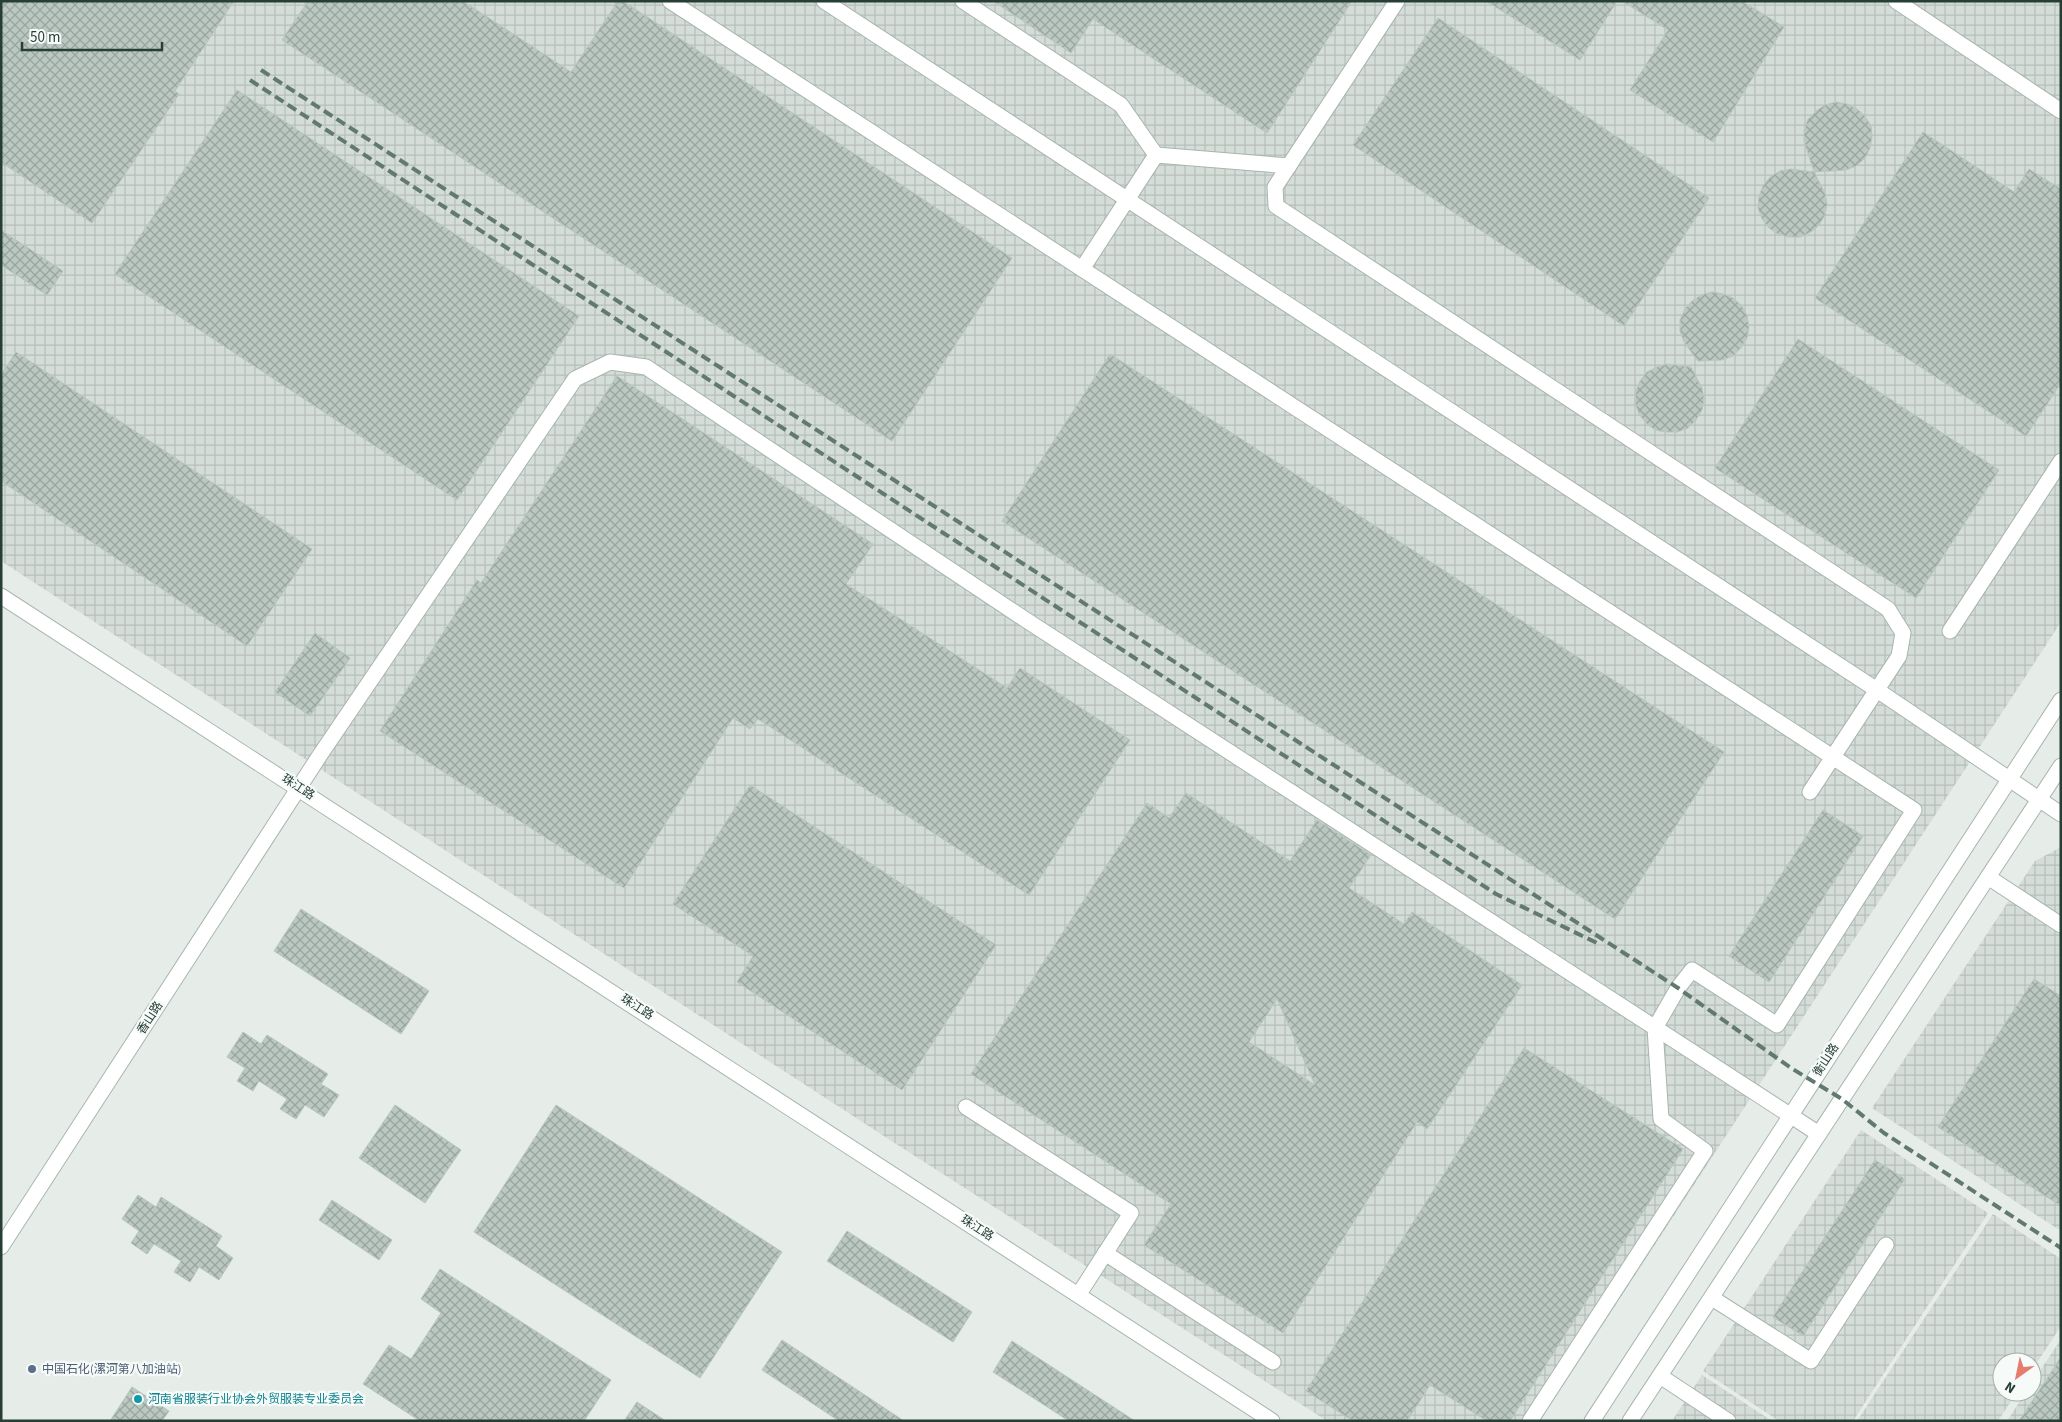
<svg xmlns="http://www.w3.org/2000/svg" width="2062" height="1422" viewBox="0 0 2062 1422" font-family="'Source Sans 3','Noto Sans SC',sans-serif">
  <defs>
    <pattern id="industrial-grid" width="8" height="8" patternUnits="userSpaceOnUse" patternTransform="scale(1.25)"><rect width="8" height="8" fill="#d4ddd8"/><path d="M0 4h8M4 0v8" fill="none" stroke="#b6bfba"/></pattern>
    <pattern id="building-cross-hatch" width="8" height="8" patternUnits="userSpaceOnUse" patternTransform="scale(1.25)"><rect width="8" height="8" fill="#bbc8c2"/><path d="M0 0l8 8M0 8l8-8" fill="none" stroke="#98a49e"/></pattern>
  </defs>
  <rect width="100%" height="100%" fill="#e6ede9"/>
  <g fill="url(#industrial-grid)">
    <path d="M 1,1 L 2061,1 L 2061,622 L 1540,1421 L 1327,1421 L 890,1140 L 1,561 Z"/>
    <path d="M 2061,847 L 2061,1231 L 1872,1108 L 2035,861 Z"/>
    <path d="M 1861,1130 L 1988,1213 L 1853,1421 L 1779,1421 L 1703,1371 Z"/>
    <path d="M 1993,1214 L 2061,1259 L 2061,1326 L 2032,1370 L 2032,1362 L 2002,1362 L 2002,1392 L 2017,1392 L 1998,1421 L 1857,1421 Z"/>
    <path d="M 2061,1339 L 2061,1421 L 2007,1421 L 2026,1392 L 2032,1392 L 2032,1383 Z"/>
    <path d="M 1702,1375 L 1772,1421 L 1672,1421 Z"/>
  </g>
  <g fill="url(#building-cross-hatch)" stroke="#b9c7bf" fill-rule="evenodd">
    <path d="M 1,1 L 234,1 L 175,91 L 179,94 L 92,223 L 1,162 Z"/>
    <path d="M 308,1 L 463,1 L 571,72 L 618,1 L 623,1 L 1012,258 L 892,441 L 282,40 Z"/>
    <path d="M 993,1 L 1352,1 L 1267,133 L 1093,19 L 1071,53 Z"/>
    <path d="M 1486,1 L 1617,1 L 1580,60 Z"/>
    <path d="M 1622,1 L 1742,1 L 1784,27 L 1713,142 L 1630,90 L 1668,30 Z"/>
    <path d="M 1438,18 L 1709,198 L 1624,326 L 1353,145 Z"/>
    <path d="M 237,90 L 579,316 L 457,500 L 115,274 Z"/>
    <path d="M 1836,102 L 1847,104 L 1857,109 L 1865,116 L 1871,126 L 1872,137 L 1870,148 L 1865,158 L 1856,166 L 1846,170 L 1814,172 L 1825,193 L 1827,204 L 1825,215 L 1819,225 L 1811,232 L 1800,237 L 1789,237 L 1778,234 L 1769,228 L 1762,219 L 1758,208 L 1759,196 L 1763,186 L 1770,177 L 1780,171 L 1791,169 L 1814,172 L 1804,141 L 1804,130 L 1808,119 L 1816,111 L 1825,105 Z"/>
    <path d="M 1923,132 L 2014,192 L 2029,169 L 2061,189 L 2061,383 L 2026,436 L 1815,298 Z"/>
    <path d="M 1,230 L 63,271 L 47,295 L 1,265 Z"/>
    <path d="M 1712,292 L 1723,294 L 1733,298 L 1742,306 L 1747,316 L 1749,327 L 1747,338 L 1741,348 L 1733,356 L 1722,360 L 1698,361 L 1684,342 L 1680,331 L 1680,320 L 1685,309 L 1692,301 L 1701,295 Z"/>
    <path d="M 1798,339 L 1999,470 L 1916,598 L 1715,468 Z"/>
    <path d="M 16,352 L 312,549 L 247,646 L 1,481 L 1,375 Z"/>
    <path d="M 1110,354 L 1724,752 L 1615,919 L 1002,521 Z"/>
    <path d="M 1667,364 L 1691,367 L 1702,388 L 1704,399 L 1702,410 L 1696,420 L 1688,428 L 1677,432 L 1666,432 L 1655,430 L 1646,423 L 1639,414 L 1635,403 L 1636,391 L 1640,381 L 1647,372 L 1657,367 Z"/>
    <path d="M 617,376 L 873,544 L 846,584 L 1007,688 L 1020,668 L 1130,740 L 1029,895 L 758,719 L 750,729 L 733,718 L 624,888 L 380,731 L 477,580 L 481,583 Z"/>
    <path d="M 315,633 L 350,658 L 310,716 L 275,692 Z"/>
    <path d="M 750,785 L 996,945 L 902,1090 L 737,982 L 753,956 L 673,904 Z"/>
    <path d="M 1186,793 L 1290,861 L 1317,820 L 1371,855 L 1349,888 L 1404,924 L 1412,912 L 1522,985 L 1427,1129 L 1417,1122 L 1283,1333 L 1144,1245 L 1171,1204 L 971,1074 L 1147,803 L 1169,818 ZM 1277,999 L 1315,1085 L 1249,1042 Z"/>
    <path d="M 1823,810 L 1863,836 L 1769,982 L 1729,956 Z"/>
    <path d="M 301,909 L 429,991 L 401,1034 L 274,951 Z"/>
    <path d="M 2034,979 L 2061,996 L 2061,1206 L 1938,1127 Z"/>
    <path d="M 243,1032 L 261,1044 L 267,1035 L 328,1074 L 321,1084 L 339,1095 L 324,1117 L 305,1105 L 296,1119 L 280,1109 L 287,1099 L 259,1081 L 253,1091 L 237,1081 L 245,1068 L 227,1057 Z"/>
    <path d="M 1524,1048 L 1683,1149 L 1510,1421 L 1487,1421 L 1430,1385 L 1407,1421 L 1353,1421 L 1306,1391 Z"/>
    <path d="M 395,1105 L 461,1150 L 425,1203 L 359,1158 Z"/>
    <path d="M 556,1105 L 782,1252 L 700,1378 L 474,1232 Z"/>
    <path d="M 1875,1160 L 1905,1179 L 1803,1336 L 1773,1317 Z"/>
    <path d="M 138,1195 L 156,1207 L 161,1197 L 222,1236 L 216,1246 L 233,1258 L 219,1280 L 199,1267 L 190,1282 L 174,1272 L 181,1261 L 154,1244 L 147,1254 L 131,1243 L 139,1231 L 122,1219 Z"/>
    <path d="M 332,1200 L 392,1240 L 379,1260 L 319,1220 Z"/>
    <path d="M 847,1231 L 972,1312 L 953,1342 L 827,1261 Z"/>
    <path d="M 440,1269 L 611,1380 L 584,1421 L 420,1421 L 363,1384 L 389,1345 L 411,1359 L 441,1313 L 421,1299 Z"/>
    <path d="M 782,1340 L 904,1421 L 839,1421 L 762,1370 Z"/>
    <path d="M 1012,1341 L 1135,1421 L 1069,1421 L 993,1372 Z"/>
    <path d="M 2061,1357 L 2061,1421 L 2019,1421 Z"/>
    <path d="M 132,1387 L 169,1411 L 162,1421 L 110,1421 Z"/>
    <path d="M 637,1402 L 666,1421 L 624,1421 Z"/>
  </g>
  <g fill="none" stroke-linecap="round" stroke-linejoin="round">
    <defs>
      <g id="minor">
        <path d="M 670,1 L 1914,810 L 1777,1025 L 1692,970 L 1678,988 L 1655,1028 L 1661,1119 L 1705,1151 L 1530,1421"/>
        <path d="M 824,1 L 1877,690 L 2061,814"/>
        <path d="M 963,1 L 1121,105 L 1156,155"/>
        <path d="M 1397,1 L 1275,187 L 1276,206 L 1888,609 L 1903,633 L 1899,656 L 1810,792"/>
        <path d="M 1896,1 L 2061,111"/>
        <path d="M 1082,269 L 1156,155 L 1289,166"/>
        <path d="M 1,596 L 1272,1421"/>
        <path d="M 1950,631 L 2061,461"/>
        <path d="M 1988,877 L 2061,925"/>
        <path d="M 966,1107 L 1131,1213 L 1079,1294"/>
        <path d="M 1,1247 L 320,755 L 575,379 L 610,362 L 646,367 L 1026,620 L 1819,1134"/>
        <path d="M 1105,1253 L 1273,1362"/>
        <path d="M 1712,1298 L 1811,1361 L 1886,1245"/>
        <path d="M 1660,1376 L 1728,1421"/>
        <path d="M 1592,1421 L 2061,700"/>
        <path d="M 1630,1421 L 2061,766"/>
      </g>
    </defs>
    <use href="#minor" stroke="#a9b5af" stroke-width="17"/>
    <use href="#minor" stroke="#fff" stroke-width="15"/>
    <g stroke="#617970" stroke-width="4" stroke-dasharray="10 5" stroke-linecap="butt">
      <path d="M 261,70 L 1678,988 L 1791,1068 L 1842,1099 L 1884,1133 L 2061,1248"/>
      <path d="M 250,80 L 1496,894 L 1599,944"/>
    </g>
  </g>
  <circle fill="#5c6f8a" stroke="#f6faf8" stroke-width="2" cx="32" cy="1369" r="5"/>
  <circle fill="#0f9aa8" stroke="#f6faf8" stroke-width="2" cx="138" cy="1399" r="5"/>
  <g text-anchor="middle" dominant-baseline="central" stroke-width="4.5" stroke-linejoin="round" paint-order="stroke">
    <g font-size="12" fill="#263e35" stroke="#f6faf8">
      <text transform="translate(298 787) rotate(33)">珠江路</text>
      <text transform="translate(637 1007) rotate(33)">珠江路</text>
      <text transform="translate(150 1018) rotate(-57)">香山路</text>
      <text transform="translate(1826 1060) rotate(-57)">衡山路</text>
      <text transform="translate(977 1228) rotate(33)">珠江路</text>
    </g>
    <g font-size="12" fill="#4e5e75" stroke="#f6faf8" text-anchor="start">
      <text x="42" y="1369">中国石化(漯河第八加油站)</text>
    </g>
    <g font-size="12" fill="#0d838f" stroke="#f6faf8" text-anchor="start">
      <text x="148" y="1399">河南省服装行业协会外贸服装专业委员会</text>
    </g>
  </g>
  <rect width="2062" height="1422" fill="none" stroke="#263e35" stroke-width="5"/>
  <g transform="translate(2017 1377) rotate(213)"><circle r="24" fill="#f6faf8" stroke="#a3afaa"/>
  <path d="M0-4L9 19L0 12L-9 19Z" fill="#e57d6c"/>
  <text y="-8" font-size="14" font-weight="bold" text-anchor="middle" fill="#263e35">N</text>
  </g>
  <path d="M22 42v8h140v-8" fill="none" stroke="#263e35" stroke-width="2.5"/>
  <text x="30" y="42" font-size="15" fill="#263e35" stroke="#f6faf8" stroke-width="4" paint-order="stroke">50 m</text>
</svg>
